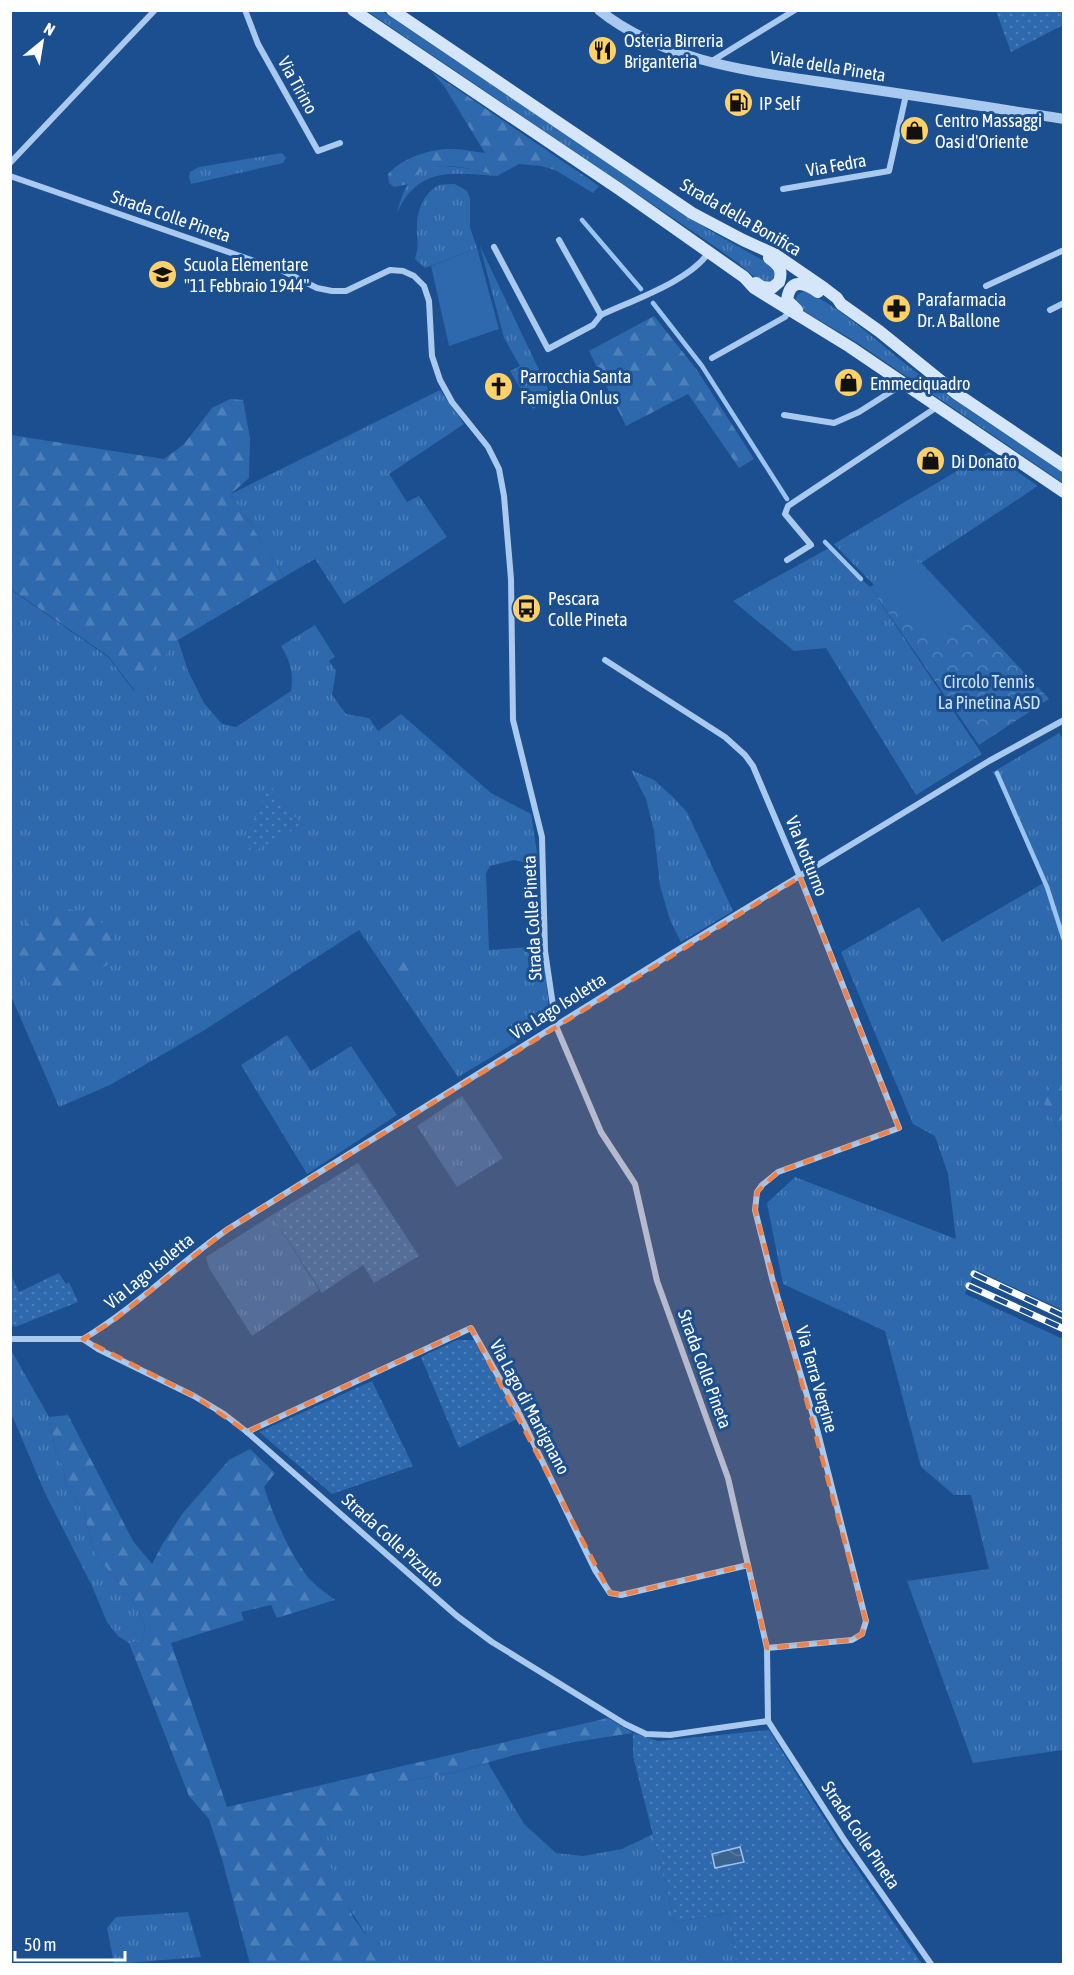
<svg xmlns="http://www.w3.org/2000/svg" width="1074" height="1975" viewBox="0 0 1074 1975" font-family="'Asap Condensed',sans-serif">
  <defs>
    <pattern id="grass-tufts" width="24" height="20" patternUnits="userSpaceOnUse" patternTransform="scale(1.5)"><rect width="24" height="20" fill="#2e69ad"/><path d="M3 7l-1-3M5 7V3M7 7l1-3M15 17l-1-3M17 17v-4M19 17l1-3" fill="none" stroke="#4d80b9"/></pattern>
    <pattern id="forest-firs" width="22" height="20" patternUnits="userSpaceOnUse" patternTransform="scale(1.5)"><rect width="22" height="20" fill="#2e69ad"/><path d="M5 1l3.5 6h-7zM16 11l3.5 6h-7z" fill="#4d80b9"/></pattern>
    <pattern id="park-crowns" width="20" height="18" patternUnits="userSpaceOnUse" patternTransform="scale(1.5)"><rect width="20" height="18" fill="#2e69ad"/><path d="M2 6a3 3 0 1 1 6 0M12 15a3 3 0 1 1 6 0" fill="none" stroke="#4d80b9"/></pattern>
    <pattern id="garden-dots" width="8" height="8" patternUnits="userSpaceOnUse" patternTransform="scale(1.5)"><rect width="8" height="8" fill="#2e69ad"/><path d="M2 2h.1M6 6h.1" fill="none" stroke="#4d80b9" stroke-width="1.8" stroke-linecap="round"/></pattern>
    <pattern id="water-waves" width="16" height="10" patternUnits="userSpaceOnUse" patternTransform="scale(1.5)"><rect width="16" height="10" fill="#3c6290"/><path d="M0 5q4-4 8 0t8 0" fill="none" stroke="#597aa1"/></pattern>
  </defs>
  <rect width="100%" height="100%" fill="#1b4f8f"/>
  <g fill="url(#grass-tufts)">
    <path d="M 367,11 L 382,11 L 709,230 L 764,261 L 775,270 L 774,283 L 759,281 L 738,263 L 704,239 Z"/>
    <path d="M 282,153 L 286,158 L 283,163 L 191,184 L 189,177 L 190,172 L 199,167 Z"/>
    <path d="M 445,166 L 472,169 L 497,176 C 453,173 418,166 397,213 C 401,198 408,174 425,168 C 431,166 439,167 445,166 Z"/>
    <path d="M 455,184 L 467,191 L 470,198 L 470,227 L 477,248 L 425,268 L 415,259 C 420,241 416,240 417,225 C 417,211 425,190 440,185 C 445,184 451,184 455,184 Z"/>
    <path d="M 480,246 L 552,397 L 533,409 L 510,371 L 520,366 L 504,338 Z"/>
    <path d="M 805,291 C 849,312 884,349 923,377 C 968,411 1017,441 1063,472 L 1063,483 L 856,342 L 799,308 L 796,303 C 795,296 798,293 805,291 Z"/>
    <path d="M 440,390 L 464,424 L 389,474 L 407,502 L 419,496 L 447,537 L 344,604 L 315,559 L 284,577 L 231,494 Z"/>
    <path d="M 989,452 L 1038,486 L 921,563 L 914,555 L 874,585 L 834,544 Z"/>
    <path d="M 829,548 L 870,587 L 982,754 L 916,795 L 826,648 L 794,651 L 733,601 Z"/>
    <path d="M 10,589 L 108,657 L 134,691 L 178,640 L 188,671 L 204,703 L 222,724 L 236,727 L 291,691 C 294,673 290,661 281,646 L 315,625 L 335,657 L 329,661 L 336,671 L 332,695 L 346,714 L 369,718 L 378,731 L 401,714 L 491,793 L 531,814 L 539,866 L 514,860 L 490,866 L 486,873 L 489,950 L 543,946 L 550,1022 L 458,1077 L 359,930 L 203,1031 L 110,1085 L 59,1107 L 11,996 Z"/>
    <path d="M 1059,733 L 1064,741 L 1064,1071 L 1053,1082 L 1044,1104 L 1063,1138 L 1063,1310 L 976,1270 L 965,1294 L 1063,1339 L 1063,1750 L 973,1763 L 907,1581 L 989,1569 L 971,1495 L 954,1495 L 921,1467 L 885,1331 L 783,1284 L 767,1203 L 795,1177 L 956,1239 L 948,1174 L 935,1136 L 913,1124 L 841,952 L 919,907 L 942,942 L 1047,881 L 993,772 Z"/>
    <path d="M 631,770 L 654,780 L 673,797 L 687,812 L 733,911 L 681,942 L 670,920 L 660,886 L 654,831 L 646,799 Z"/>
    <path d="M 287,1035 L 311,1071 L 351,1046 L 397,1115 L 307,1174 L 241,1065 Z"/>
    <path d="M 462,1096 L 503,1158 L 457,1187 L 417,1126 Z"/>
    <path d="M 272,1215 L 319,1290 L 252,1336 L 209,1268 L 206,1257 Z"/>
    <path d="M 10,1348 L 49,1417 L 56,1453 L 63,1466 L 66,1484 L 84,1513 L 94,1552 L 136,1605 L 145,1627 L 142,1642 L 129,1643 L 118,1636 L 107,1622 L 92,1586 L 45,1493 L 11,1413 Z"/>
    <path d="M 488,1763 L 524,1824 L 556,1853 L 583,1856 L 622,1849 L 653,1834 L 675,1922 L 730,1913 L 736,1964 L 383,1964 C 367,1930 338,1900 328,1862 C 326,1852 327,1840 327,1830 L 346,1806 L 393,1783 L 452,1773 Z"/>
    <path d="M 188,1912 L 201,1957 L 114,1964 L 107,1928 L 116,1917 Z"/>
  </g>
  <g fill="url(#forest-firs)">
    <path d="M 432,72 L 599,186 L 593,193 L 555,170 L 541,166 L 519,164 L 497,176 C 469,168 427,155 409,184 L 394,187 L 389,183 L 388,174 C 402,158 431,148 453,149 C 464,149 475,152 485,153 L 444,86 Z"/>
    <path d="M 654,316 L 697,370 L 754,459 L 739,468 L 688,394 L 626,426 L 589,351 Z"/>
    <path d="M 230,399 L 243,400 L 250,438 L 249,478 L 231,494 L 284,577 L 178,640 L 135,691 L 108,656 L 11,589 L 11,435 L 164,459 L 184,444 L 212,408 Z"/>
    <path d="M 69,909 L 93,916 L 112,931 L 118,955 C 100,973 66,993 40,987 C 34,986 28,981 23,978 C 17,952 15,917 50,910 C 56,909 63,909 69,909 Z"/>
    <path d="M 404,954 L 412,963 C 412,973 408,979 398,979 L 392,973 L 393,962 Z"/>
    <path d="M 1063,1071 L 1063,1138 L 1044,1104 L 1053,1082 Z"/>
    <path d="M 68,1415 L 133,1541 L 152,1564 L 162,1545 L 182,1514 L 229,1460 L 250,1449 L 275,1473 L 264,1487 C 273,1516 289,1551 307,1576 C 314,1585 326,1593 335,1600 L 277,1618 L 271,1605 L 241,1612 L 244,1620 L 171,1643 L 227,1807 L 608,1718 L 633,1733 L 574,1742 L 514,1755 L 452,1773 L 393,1783 L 346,1807 L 327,1830 L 328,1861 L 353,1917 L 375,1947 L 383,1964 L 250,1964 L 222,1859 L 209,1819 L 189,1796 L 129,1643 L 142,1642 L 145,1627 L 136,1605 L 94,1552 L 84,1513 L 66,1484 L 63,1466 L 56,1453 L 49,1417 Z"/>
  </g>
  <path fill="url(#park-crowns)" d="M 914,555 L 1049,699 L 979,745 L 870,587 Z"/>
  <g fill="url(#garden-dots)">
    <path d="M 996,11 L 1063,11 L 1063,25 L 1011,52 Z"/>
    <path d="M 269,784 L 302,825 L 251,853 L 245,841 Z"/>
    <path d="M 358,1163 L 419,1256 L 374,1283 L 363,1265 L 322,1293 L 272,1215 Z"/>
    <path d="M 59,1273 L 66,1284 L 69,1282 L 78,1302 L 15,1327 L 11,1324 L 11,1275 L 19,1292 Z"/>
    <path d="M 457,1340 L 474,1340 L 519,1418 L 459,1448 L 421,1357 Z"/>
    <path d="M 372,1381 L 413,1466 L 332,1494 L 259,1432 Z"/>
    <path d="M 769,1730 L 837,1839 L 922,1964 L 736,1964 L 730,1913 L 675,1922 L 633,1756 L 633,1733 L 658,1741 Z"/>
  </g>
  <g fill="#2e69ad">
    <path d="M 477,248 L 499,329 L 449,346 L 431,266 Z"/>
    <path d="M 912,562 L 965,622 L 936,648 L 883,588 Z"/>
  </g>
  <path fill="url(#water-waves)" stroke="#9cc4f0" stroke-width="1.5" d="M 740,1847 L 744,1862 L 715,1868 L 712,1854 Z"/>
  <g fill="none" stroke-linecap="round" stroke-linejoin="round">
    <g stroke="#9cc4f0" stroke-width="4.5">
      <path d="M 582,220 L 641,289"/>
      <path d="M 653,303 L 702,366 L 787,499"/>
      <path d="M 825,542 L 861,579"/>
      <path d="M 997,773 L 1047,887 L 1064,940"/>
    </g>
    <g stroke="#a9c9ee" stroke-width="6">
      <path d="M 245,10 L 258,44 L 318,151 L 340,143"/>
      <path d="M 712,61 L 795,10"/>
      <path d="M 10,163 L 155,10"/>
      <path d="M 10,176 L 283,271 L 317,288 L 332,291 L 346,291 L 390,270 L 403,271 L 414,276 L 424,286 L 429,301 L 432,356 L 440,380 L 452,402 L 488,447 L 499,469 L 504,496 L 511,579 L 513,720 L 542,837 L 545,951 L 556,1026 L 601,1132 L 635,1184 L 657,1281 L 728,1478 L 767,1648 L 768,1721 L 845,1841 L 931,1964"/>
      <path d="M 783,189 L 889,171 L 906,95"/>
      <path d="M 559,240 L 601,315"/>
      <path d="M 494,247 L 548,349 L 593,325 L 601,315 C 633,300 690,281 709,252"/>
      <path d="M 986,286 L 1064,250"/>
      <path d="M 1050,310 L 1064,303"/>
      <path d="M 712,358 L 785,317 L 789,311"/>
      <path d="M 784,415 L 834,423 L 859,412 L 903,384"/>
      <path d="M 787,560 L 811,545 L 785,514 L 788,506 L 937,407"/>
      <path d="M 605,660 L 725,737 L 745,755 L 753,766 L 800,877 L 899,1128 L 778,1172 L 762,1185 L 757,1192 L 755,1210 L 773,1282 L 817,1429 L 866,1621 L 862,1634 L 852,1640 L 767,1648"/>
      <path d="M 10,1339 L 83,1339 L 98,1349 L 194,1396 L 224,1414 L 247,1432 L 457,1616 L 492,1642 L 625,1724 L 646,1734 L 670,1735 L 768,1721"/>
      <path d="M 83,1339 C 135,1308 178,1264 228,1229 L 671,954 L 989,761 L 1064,720"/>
      <path d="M 247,1432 L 471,1328 L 518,1411 L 595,1570 L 610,1593 L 621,1595 L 748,1565"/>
    </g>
    <path stroke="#a9c9ee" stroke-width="10" d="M 599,10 C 670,67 769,73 855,87 C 925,97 994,108 1064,119"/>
    <g stroke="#d6e6fa" stroke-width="12">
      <path d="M 353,10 L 619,189 L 744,277 L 754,288 L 850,347 L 1064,492"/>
      <path d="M 392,10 L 692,213 L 743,240 L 776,255 L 824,288 L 837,298 L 841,304 L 879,331 L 957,394 L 1064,466"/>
      <path d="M 756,283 L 762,287 L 772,288 L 779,282 C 783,270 779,265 769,258"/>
      <path d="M 797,310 L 787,300 C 790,278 804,282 818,292"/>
    </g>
    <defs>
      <g id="rail">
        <path d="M 974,1274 L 1064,1316"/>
        <path d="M 969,1286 L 1064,1329"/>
      </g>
    </defs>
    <use href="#rail" stroke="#fff" stroke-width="7"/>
    <use href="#rail" stroke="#1b4f8f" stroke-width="4.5" stroke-dasharray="14" stroke-linecap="butt"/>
  </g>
  <path fill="#ee8249" fill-opacity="0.2" stroke="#ee8249" stroke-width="4.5" stroke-dasharray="12 8" stroke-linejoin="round" d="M 800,877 L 899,1128 L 778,1172 L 757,1192 L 755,1210 L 866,1621 L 862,1634 L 852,1640 L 767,1648 L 748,1565 L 621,1595 L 610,1593 L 471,1328 L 247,1432 L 194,1396 L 83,1339 L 113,1321 L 228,1229 Z"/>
  <defs>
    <symbol id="restaurant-disc" viewBox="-11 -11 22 22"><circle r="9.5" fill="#ffd166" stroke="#1b4f8f"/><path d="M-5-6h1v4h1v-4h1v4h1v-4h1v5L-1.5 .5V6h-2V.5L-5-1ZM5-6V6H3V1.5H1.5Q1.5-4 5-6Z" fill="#111"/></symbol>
    <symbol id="fuel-disc" viewBox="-11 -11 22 22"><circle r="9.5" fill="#ffd166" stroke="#1b4f8f"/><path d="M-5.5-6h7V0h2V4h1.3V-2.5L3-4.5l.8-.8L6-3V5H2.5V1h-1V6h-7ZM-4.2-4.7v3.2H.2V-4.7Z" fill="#111"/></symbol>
    <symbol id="shop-disc" viewBox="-11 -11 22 22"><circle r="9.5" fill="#ffd166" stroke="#1b4f8f"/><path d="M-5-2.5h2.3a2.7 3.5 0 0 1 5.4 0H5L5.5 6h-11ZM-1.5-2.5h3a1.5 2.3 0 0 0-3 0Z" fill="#111"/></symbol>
    <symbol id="school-disc" viewBox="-11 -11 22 22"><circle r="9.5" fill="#ffd166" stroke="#1b4f8f"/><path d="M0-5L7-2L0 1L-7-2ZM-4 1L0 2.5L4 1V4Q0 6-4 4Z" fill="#111"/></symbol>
    <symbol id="pharmacy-disc" viewBox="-11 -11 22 22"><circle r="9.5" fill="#ffd166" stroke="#1b4f8f"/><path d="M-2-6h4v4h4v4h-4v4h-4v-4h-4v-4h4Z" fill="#111"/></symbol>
    <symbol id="church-disc" viewBox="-11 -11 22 22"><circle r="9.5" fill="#ffd166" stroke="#1b4f8f"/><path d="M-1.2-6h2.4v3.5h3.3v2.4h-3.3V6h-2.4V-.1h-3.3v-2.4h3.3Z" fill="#111"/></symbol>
    <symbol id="bus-disc" viewBox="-11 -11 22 22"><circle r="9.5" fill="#ffd166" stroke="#1b4f8f"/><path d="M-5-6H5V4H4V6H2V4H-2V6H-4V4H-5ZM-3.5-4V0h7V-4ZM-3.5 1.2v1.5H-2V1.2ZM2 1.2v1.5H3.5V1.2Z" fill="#111"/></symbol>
  </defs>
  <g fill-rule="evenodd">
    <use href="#restaurant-disc" x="586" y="34" width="33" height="33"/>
    <use href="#fuel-disc" x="722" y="86" width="33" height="33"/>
    <use href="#shop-disc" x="898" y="114" width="33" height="33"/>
    <use href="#school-disc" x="146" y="258" width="33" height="33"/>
    <use href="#pharmacy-disc" x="880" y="292" width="33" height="33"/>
    <use href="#shop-disc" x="832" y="366" width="33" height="33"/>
    <use href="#church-disc" x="482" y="370" width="33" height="33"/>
    <use href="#shop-disc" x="914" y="444" width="33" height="33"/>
    <use href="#bus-disc" x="510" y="592" width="33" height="33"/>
  </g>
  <g text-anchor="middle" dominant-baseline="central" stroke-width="6" stroke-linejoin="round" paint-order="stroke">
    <g font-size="18" fill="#fff" stroke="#1b4f8f" text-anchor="start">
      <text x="624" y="40">Osteria Birreria<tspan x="624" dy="21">Briganteria</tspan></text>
      <text x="759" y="103">IP Self</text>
      <text x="935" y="120">Centro Massaggi<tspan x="935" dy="21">Oasi d'Oriente</tspan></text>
      <text x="184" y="264">Scuola Elementare<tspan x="184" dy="21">"11 Febbraio 1944"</tspan></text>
      <text x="917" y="299">Parafarmacia<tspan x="917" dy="21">Dr. A Ballone</tspan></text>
      <text x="520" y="376">Parrocchia Santa<tspan x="520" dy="21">Famiglia Onlus</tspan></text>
      <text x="870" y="383">Emmeciquadro</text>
      <text x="951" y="461">Di Donato</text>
      <text x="548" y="598">Pescara<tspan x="548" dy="21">Colle Pineta</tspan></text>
    </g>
    <g font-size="18" fill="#fff" stroke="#1b4f8f">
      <text transform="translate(828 66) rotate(9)">Viale della Pineta</text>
      <text transform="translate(298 85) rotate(61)">Via Tirino</text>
      <text transform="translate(836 165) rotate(-10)">Via Fedra</text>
      <text transform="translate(171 216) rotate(19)">Strada Colle Pineta</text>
      <text transform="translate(741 217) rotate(30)">Strada della Bonifica</text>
      <text transform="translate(807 856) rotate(68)">Via Notturno</text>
      <text transform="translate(532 918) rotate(-93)">Strada Colle Pineta</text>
      <text transform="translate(558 1006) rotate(-32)">Via Lago Isoletta</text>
      <text transform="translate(149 1271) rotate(-39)">Via Lago Isoletta</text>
      <text transform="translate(705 1369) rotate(70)">Strada Colle Pineta</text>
      <text transform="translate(817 1379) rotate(74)">Via Terra Vergine</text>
      <text transform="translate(530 1407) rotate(62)">Via Lago di Martignano</text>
      <text transform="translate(393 1540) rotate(42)">Strada Colle Pizzuto</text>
      <text transform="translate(861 1835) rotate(56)">Strada Colle Pineta</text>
    </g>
    <g font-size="18" fill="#cfe3fa" stroke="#1b4f8f">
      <text x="989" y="681">Circolo Tennis<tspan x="989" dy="21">La Pinetina ASD</tspan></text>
    </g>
  </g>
  <rect width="1074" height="1975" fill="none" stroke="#ffffff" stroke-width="24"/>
  <g transform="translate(42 42) rotate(30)" stroke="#1b4f8f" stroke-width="4.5" paint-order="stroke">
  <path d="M0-4.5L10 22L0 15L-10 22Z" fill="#ffffff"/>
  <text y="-9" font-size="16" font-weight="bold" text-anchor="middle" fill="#ffffff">N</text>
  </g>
  <path d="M15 1951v9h110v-9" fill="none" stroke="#ffffff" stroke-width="3"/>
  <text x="24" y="1951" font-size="18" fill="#ffffff" stroke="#1b4f8f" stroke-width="4.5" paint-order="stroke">50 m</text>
</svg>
